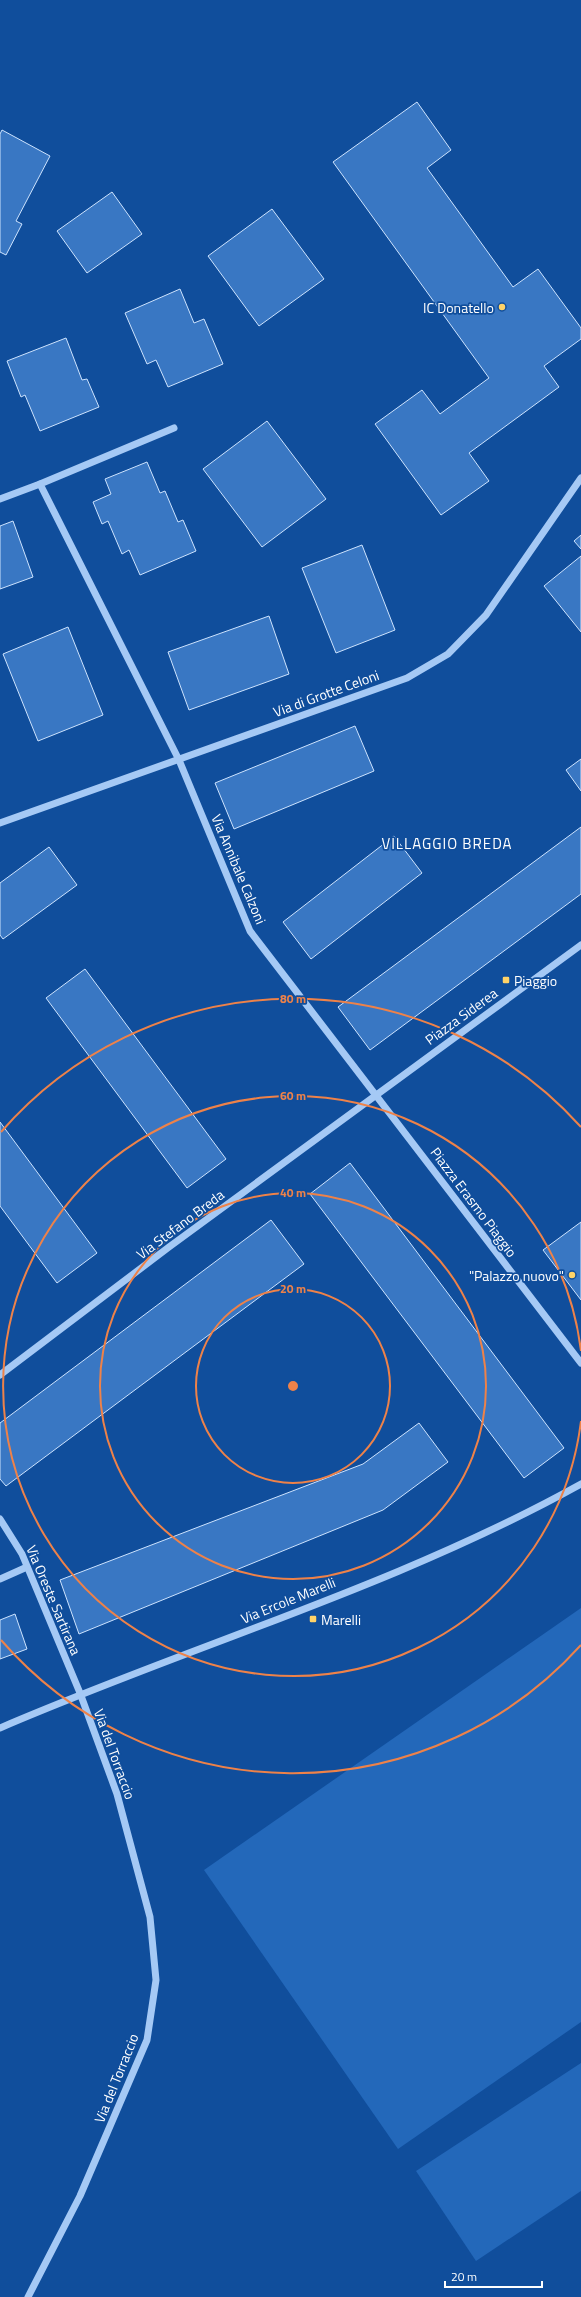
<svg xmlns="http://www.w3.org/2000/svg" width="581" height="2297" viewBox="0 0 581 2297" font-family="'Titillium Web',sans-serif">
  <rect width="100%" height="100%" fill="#104e9c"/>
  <g fill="#2368ba">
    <path d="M 581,1608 L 581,2022 L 398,2149 L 204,1870 Z"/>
    <path d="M 581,2063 L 581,2191 L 476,2261 L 416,2171 Z"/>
  </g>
  <g fill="#3977c3" stroke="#cde3fe">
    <path d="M 417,102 L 451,150 L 427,168 L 513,287 L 538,269 L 581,328 L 581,339 L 544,366 L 559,387 L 469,453 L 489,481 L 441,515 L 375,424 L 422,390 L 440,414 L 489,378 L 333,162 Z"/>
    <path d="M 2,130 L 50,156 L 16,221 L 22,224 L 6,255 L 0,252 L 0,134 Z"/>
    <path d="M 112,192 L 142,234 L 87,273 L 57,231 Z"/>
    <path d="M 272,209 L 324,279 L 259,326 L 208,256 Z"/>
    <path d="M 180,289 L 194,323 L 204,319 L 223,364 L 168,387 L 156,360 L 147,364 L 125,313 Z"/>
    <path d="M 66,338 L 82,380 L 87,379 L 99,407 L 40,431 L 25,395 L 21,397 L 7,361 Z"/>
    <path d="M 267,421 L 326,499 L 262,547 L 203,469 Z"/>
    <path d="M 147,462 L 160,493 L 165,491 L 178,522 L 183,520 L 196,551 L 140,575 L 129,550 L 122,554 L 108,521 L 102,524 L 93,502 L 111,494 L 105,479 Z"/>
    <path d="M 13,521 L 33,577 L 0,589 L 0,526 Z"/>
    <path d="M 581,535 L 581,549 L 574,541 Z"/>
    <path d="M 362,545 L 395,630 L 336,653 L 302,568 Z"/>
    <path d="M 581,556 L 581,632 L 544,586 Z"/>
    <path d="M 269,616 L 289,674 L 189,710 L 168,652 Z"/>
    <path d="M 68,627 L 103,715 L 38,741 L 3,654 Z"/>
    <path d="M 355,726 L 374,771 L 234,829 L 215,783 Z"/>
    <path d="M 581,759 L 581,791 L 566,770 Z"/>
    <path d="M 581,827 L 581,894 L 370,1050 L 338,1007 Z"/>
    <path d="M 394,836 L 422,873 L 311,959 L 283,922 Z"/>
    <path d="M 49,847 L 77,885 L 3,939 L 0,935 L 0,883 Z"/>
    <path d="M 85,969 L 226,1159 L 187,1188 L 46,998 Z"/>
    <path d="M 0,1122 L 97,1253 L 57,1283 L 0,1206 Z"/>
    <path d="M 350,1163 L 564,1448 L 524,1478 L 310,1194 Z"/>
    <path d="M 271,1220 L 304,1264 L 6,1486 L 0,1479 L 0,1423 Z"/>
    <path d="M 581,1222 L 581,1300 L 543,1250 Z"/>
    <path d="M 419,1423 L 448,1462 L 383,1510 L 79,1634 L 60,1580 L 363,1464 Z"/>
    <path d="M 15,1614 L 27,1649 L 0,1659 L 0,1620 Z"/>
  </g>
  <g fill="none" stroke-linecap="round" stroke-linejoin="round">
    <g stroke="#a5c9f5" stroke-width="7">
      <path d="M 174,428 L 40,484 L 179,760 L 250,931 L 581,1363"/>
      <path d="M 0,499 L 40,484"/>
      <path d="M 0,823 L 407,678 L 448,654 L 486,615 L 581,478"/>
      <path d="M 0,1375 L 169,1247 L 581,945"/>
      <path d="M 0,1519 L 22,1554 L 80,1693 L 117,1794 L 150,1917 L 156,1980 L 147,2040 L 80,2196 L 28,2297"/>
      <path d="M 0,1579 L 27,1567"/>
      <path d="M 0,1728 C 193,1645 397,1586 581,1484"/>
    </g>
  </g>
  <g fill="none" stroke="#ee8249" stroke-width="2">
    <circle cx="293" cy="1386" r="97"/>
    <circle cx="293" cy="1386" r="193"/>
    <path d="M581 1421A290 290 0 1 1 581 1351"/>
    <path d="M581 1645A387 387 0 0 1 1 1640M1 1132A387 387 0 0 1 581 1127"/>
  </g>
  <g fill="#ffd368" stroke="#104e9c" stroke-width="1.5">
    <circle cx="502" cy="307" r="4"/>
    <rect x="502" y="976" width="8" height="8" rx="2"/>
    <circle cx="572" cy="1275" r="4"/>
    <rect x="309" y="1615" width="8" height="8" rx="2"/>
  </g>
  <g text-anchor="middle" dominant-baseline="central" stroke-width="3.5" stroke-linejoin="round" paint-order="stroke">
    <g font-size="14" fill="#fff" stroke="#104e9c" text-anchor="end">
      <text x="494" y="307">IC Donatello</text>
      <text x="514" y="980" text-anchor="start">Piaggio</text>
      <text x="564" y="1275">"Palazzo nuovo"</text>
      <text x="321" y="1619" text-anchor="start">Marelli</text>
    </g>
    <g font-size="14" fill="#fff" stroke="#104e9c">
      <text transform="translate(326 693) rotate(-20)">Via di Grotte Celoni</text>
      <text transform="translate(239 869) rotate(67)">Via Annibale Calzoni</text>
      <text transform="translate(461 1016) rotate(-36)">Piazza Siderea</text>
      <text transform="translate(474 1202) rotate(53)">Piazza Erasmo Piaggio</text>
      <text transform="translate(180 1224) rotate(-37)">Via Stefano Breda</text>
      <text transform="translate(54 1600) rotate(67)">Via Oreste Sartirana</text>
      <text transform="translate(288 1600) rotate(-22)">Via Ercole Marelli</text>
      <text transform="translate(115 1754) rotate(70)">Via del Torraccio</text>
      <text transform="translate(116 2078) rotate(-68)">Via del Torraccio</text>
    </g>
    <g font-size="15" letter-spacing="1" fill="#fff" stroke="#104e9c">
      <text x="447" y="843">VILLAGGIO BREDA</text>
    </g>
  </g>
  <circle cx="293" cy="1386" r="6" fill="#ee8249" stroke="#104e9c" stroke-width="2"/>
  <g font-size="12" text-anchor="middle" font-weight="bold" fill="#ee8249" stroke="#104e9c" stroke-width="3.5" stroke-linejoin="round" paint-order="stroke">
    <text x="293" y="1003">80 m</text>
    <text x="293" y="1100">60 m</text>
    <text x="293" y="1197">40 m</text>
    <text x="293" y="1293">20 m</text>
  </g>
  <path d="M445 2281v6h97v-6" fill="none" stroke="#ffffff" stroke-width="2"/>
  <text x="451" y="2281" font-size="12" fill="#ffffff" stroke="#104e9c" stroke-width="3" paint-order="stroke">20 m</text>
</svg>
